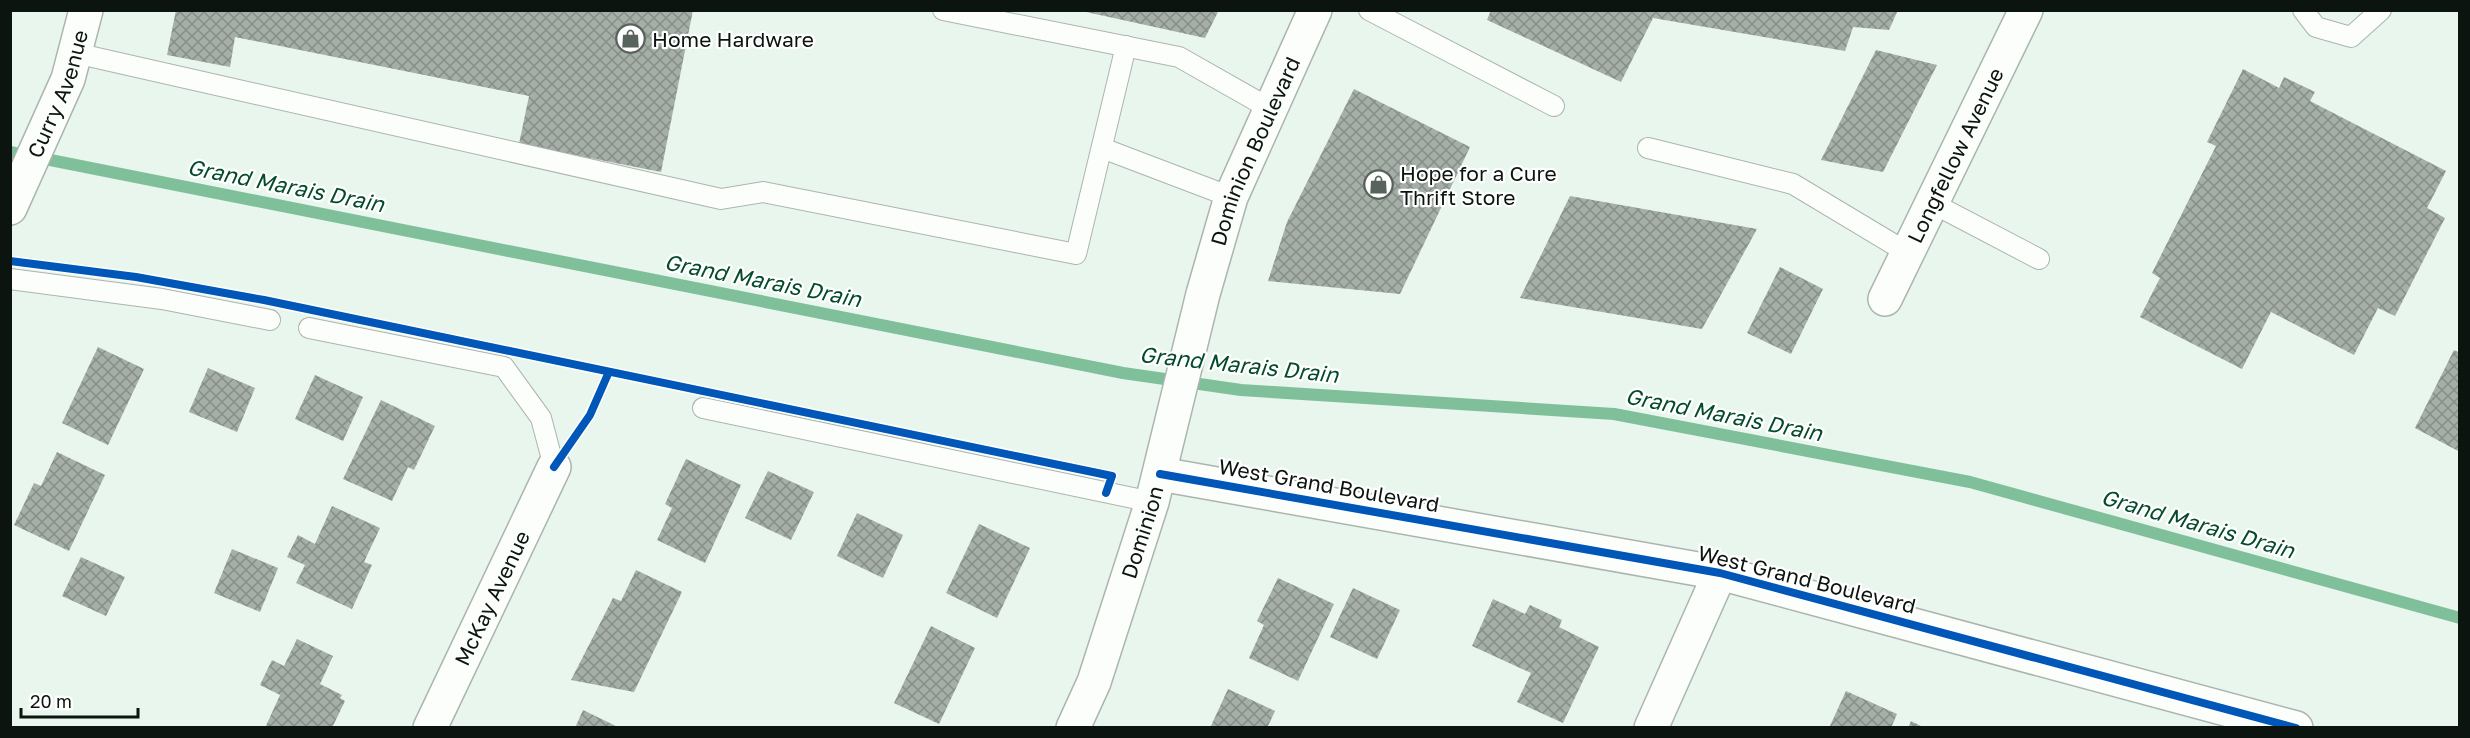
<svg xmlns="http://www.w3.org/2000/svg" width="2470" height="738" viewBox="0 0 2470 738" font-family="'Golos Text',sans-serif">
  <defs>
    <pattern id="building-cross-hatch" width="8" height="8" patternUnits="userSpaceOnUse" patternTransform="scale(1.5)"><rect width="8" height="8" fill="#a5afa8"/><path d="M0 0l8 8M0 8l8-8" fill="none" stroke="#858d87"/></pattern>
  </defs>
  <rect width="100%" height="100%" fill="#e9f6ed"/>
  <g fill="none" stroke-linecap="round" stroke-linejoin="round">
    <path stroke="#7fc09b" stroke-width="12" d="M 10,152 L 1123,373 L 1241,390 L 1614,414 L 1970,482 L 2460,618"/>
  </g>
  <g fill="url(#building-cross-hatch)">
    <path d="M 176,10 L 693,10 L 661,172 L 519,144 L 529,96 L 235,37 L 230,67 L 167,55 Z"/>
    <path d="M 1077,10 L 1219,10 L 1205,38 Z"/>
    <path d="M 1491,10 L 1898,10 L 1889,30 L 1853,27 L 1845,51 L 1653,18 L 1621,82 L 1487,20 Z"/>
    <path d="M 1876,50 L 1937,65 L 1883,172 L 1821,160 Z"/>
    <path d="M 2243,69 L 2279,88 L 2284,77 L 2315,92 L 2310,101 L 2446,171 L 2427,208 L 2445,218 L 2395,316 L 2378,308 L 2354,355 L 2271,312 L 2242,369 L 2140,317 L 2160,278 L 2152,273 L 2216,146 L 2207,142 Z"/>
    <path d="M 1354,89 L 1470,147 L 1400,294 L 1268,281 L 1287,222 Z"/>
    <path d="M 1570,196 L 1757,229 L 1702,329 L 1520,298 Z"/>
    <path d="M 1780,267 L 1823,289 L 1791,354 L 1747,333 Z"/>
    <path d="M 98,347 L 144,369 L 108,445 L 62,423 Z"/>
    <path d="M 2454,350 L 2460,353 L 2460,452 L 2415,428 Z"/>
    <path d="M 208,368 L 255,388 L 237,432 L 189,412 Z"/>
    <path d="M 315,375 L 363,397 L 343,441 L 295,419 Z"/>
    <path d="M 381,400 L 435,426 L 414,470 L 408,467 L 392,501 L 343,479 Z"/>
    <path d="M 57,452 L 105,475 L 69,551 L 14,525 L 34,483 L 41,486 Z"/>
    <path d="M 686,459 L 741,485 L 705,563 L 657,540 L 672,508 L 665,504 Z"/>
    <path d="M 768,471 L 814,492 L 791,540 L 745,518 Z"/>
    <path d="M 332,506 L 380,528 L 364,562 L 372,565 L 352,609 L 296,583 L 305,565 L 287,557 L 298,535 L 315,544 Z"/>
    <path d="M 857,513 L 903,535 L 883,578 L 837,556 Z"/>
    <path d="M 979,524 L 1030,548 L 997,618 L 946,593 Z"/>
    <path d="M 232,549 L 278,568 L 260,612 L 214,593 Z"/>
    <path d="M 81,557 L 125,577 L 106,616 L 62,596 Z"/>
    <path d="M 636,570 L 682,592 L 634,692 L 571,680 L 613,598 L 621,601 Z"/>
    <path d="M 1278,578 L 1334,604 L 1298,681 L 1249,658 L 1264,625 L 1257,621 Z"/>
    <path d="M 1353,588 L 1400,610 L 1377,659 L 1330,637 Z"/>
    <path d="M 1493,599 L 1525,614 L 1530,605 L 1562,620 L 1559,627 L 1599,647 L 1563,723 L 1517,702 L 1531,673 L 1472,646 Z"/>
    <path d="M 931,626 L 975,648 L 939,724 L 894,703 Z"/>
    <path d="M 297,639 L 333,656 L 320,684 L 342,695 L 340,698 L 345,701 L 332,728 L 265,728 L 280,695 L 260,685 L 272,660 L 284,666 Z"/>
    <path d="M 1228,689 L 1275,711 L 1267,728 L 1210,728 Z"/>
    <path d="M 1846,691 L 1897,714 L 1891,728 L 1829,728 Z"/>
    <path d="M 583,710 L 620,728 L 575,728 Z"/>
    <path d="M 1911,721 L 1925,728 L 1908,728 Z"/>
  </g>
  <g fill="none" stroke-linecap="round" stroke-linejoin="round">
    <defs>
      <g id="service">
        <path d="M 943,10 L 1179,57 L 1269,108"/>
        <path d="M 1369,10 L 1554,106"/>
        <path d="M 2303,10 L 2316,27 L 2351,37 L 2381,10"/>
        <path d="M 75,53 L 721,199 L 763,192 L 1076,254 L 1126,46"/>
        <path d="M 1102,148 L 1231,197"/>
        <path d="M 1648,148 L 1793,184 L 1908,253"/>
        <path d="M 1932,203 L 2039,259"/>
        <path d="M 10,279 L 162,299 L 270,320"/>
        <path d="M 309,328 L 504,367 L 541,418 L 554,467"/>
        <path d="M 703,408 L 1152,502"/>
      </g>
      <g id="minor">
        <path id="s1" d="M 10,208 L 68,79 L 86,10"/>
        <path id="s2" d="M 1885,299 L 2026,10"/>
        <path id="s3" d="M 430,728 L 554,467"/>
        <path d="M 1651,728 L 1720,573"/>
      </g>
      <g id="tertiary">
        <path d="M 1160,474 L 1720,573 L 2296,728"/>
        <path id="s4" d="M 1073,728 L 1094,682 L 1152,502 L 1203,294 L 1231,197 L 1315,10"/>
      </g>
    </defs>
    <use href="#service" stroke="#abb5ae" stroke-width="22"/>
    <use href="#minor" stroke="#abb5ae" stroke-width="36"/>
    <use href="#tertiary" stroke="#abb5ae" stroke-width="36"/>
    <use href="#service" stroke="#fcfefc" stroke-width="20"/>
    <use href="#minor" stroke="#fcfefc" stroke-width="33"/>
    <use href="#tertiary" stroke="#fcfefc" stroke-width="33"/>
    <defs>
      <g id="cycleway">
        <path d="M 10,261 L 136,277 L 264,300 L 1112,476 L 1106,493"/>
        <path d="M 554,467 L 590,415 L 608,374"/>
        <path d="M 1160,474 L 1720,573 L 2296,728"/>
      </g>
    </defs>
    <use href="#cycleway" stroke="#fff" stroke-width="11"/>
    <use href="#cycleway" stroke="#0057b8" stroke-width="8"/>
  </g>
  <defs>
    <symbol id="shop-ring" viewBox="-11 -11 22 22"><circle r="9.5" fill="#fff" stroke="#59635d" stroke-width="1.5"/><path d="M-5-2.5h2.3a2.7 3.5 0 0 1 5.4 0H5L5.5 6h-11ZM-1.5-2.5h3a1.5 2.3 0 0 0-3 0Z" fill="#59635d"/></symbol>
  </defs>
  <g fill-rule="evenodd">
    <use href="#shop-ring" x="614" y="22" width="33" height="33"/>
    <use href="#shop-ring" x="1362" y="168" width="33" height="33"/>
  </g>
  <g text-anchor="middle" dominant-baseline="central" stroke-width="4.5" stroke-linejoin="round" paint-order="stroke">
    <g font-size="21" fill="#0c140f" stroke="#fff" text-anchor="start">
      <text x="652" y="39">Home Hardware</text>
      <text x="1400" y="173">Hope for a Cure<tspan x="1400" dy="24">Thrift Store</tspan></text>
    </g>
    <g font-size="21" fill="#0c140f" stroke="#fff">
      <text stroke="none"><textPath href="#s1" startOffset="124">Curry Avenue</textPath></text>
      <text stroke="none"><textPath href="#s4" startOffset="606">Dominion Boulevard</textPath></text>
      <text stroke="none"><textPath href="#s2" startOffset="160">Longfellow Avenue</textPath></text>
      <text transform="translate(1329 485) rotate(10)">West Grand Boulevard</text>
      <text stroke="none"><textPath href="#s4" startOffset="208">Dominion</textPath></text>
      <text transform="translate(1807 579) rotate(14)">West Grand Boulevard</text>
      <text stroke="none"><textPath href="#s3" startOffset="144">McKay Avenue</textPath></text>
    </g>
    <g font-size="22" font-style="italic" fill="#034b2b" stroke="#fff">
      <text transform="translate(286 185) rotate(11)">Grand Marais Drain</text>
      <text transform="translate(763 280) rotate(11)">Grand Marais Drain</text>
      <text transform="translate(1239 364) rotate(6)">Grand Marais Drain</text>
      <text transform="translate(1724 414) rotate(11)">Grand Marais Drain</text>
      <text transform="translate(2198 523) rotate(16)">Grand Marais Drain</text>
    </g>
  </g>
  <rect width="2470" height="738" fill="none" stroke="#0c140f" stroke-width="24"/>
  <path d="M21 708v9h117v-9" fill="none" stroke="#0c140f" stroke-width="3"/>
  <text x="30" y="708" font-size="18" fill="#0c140f" stroke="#ffffff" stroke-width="4.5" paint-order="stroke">20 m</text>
</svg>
